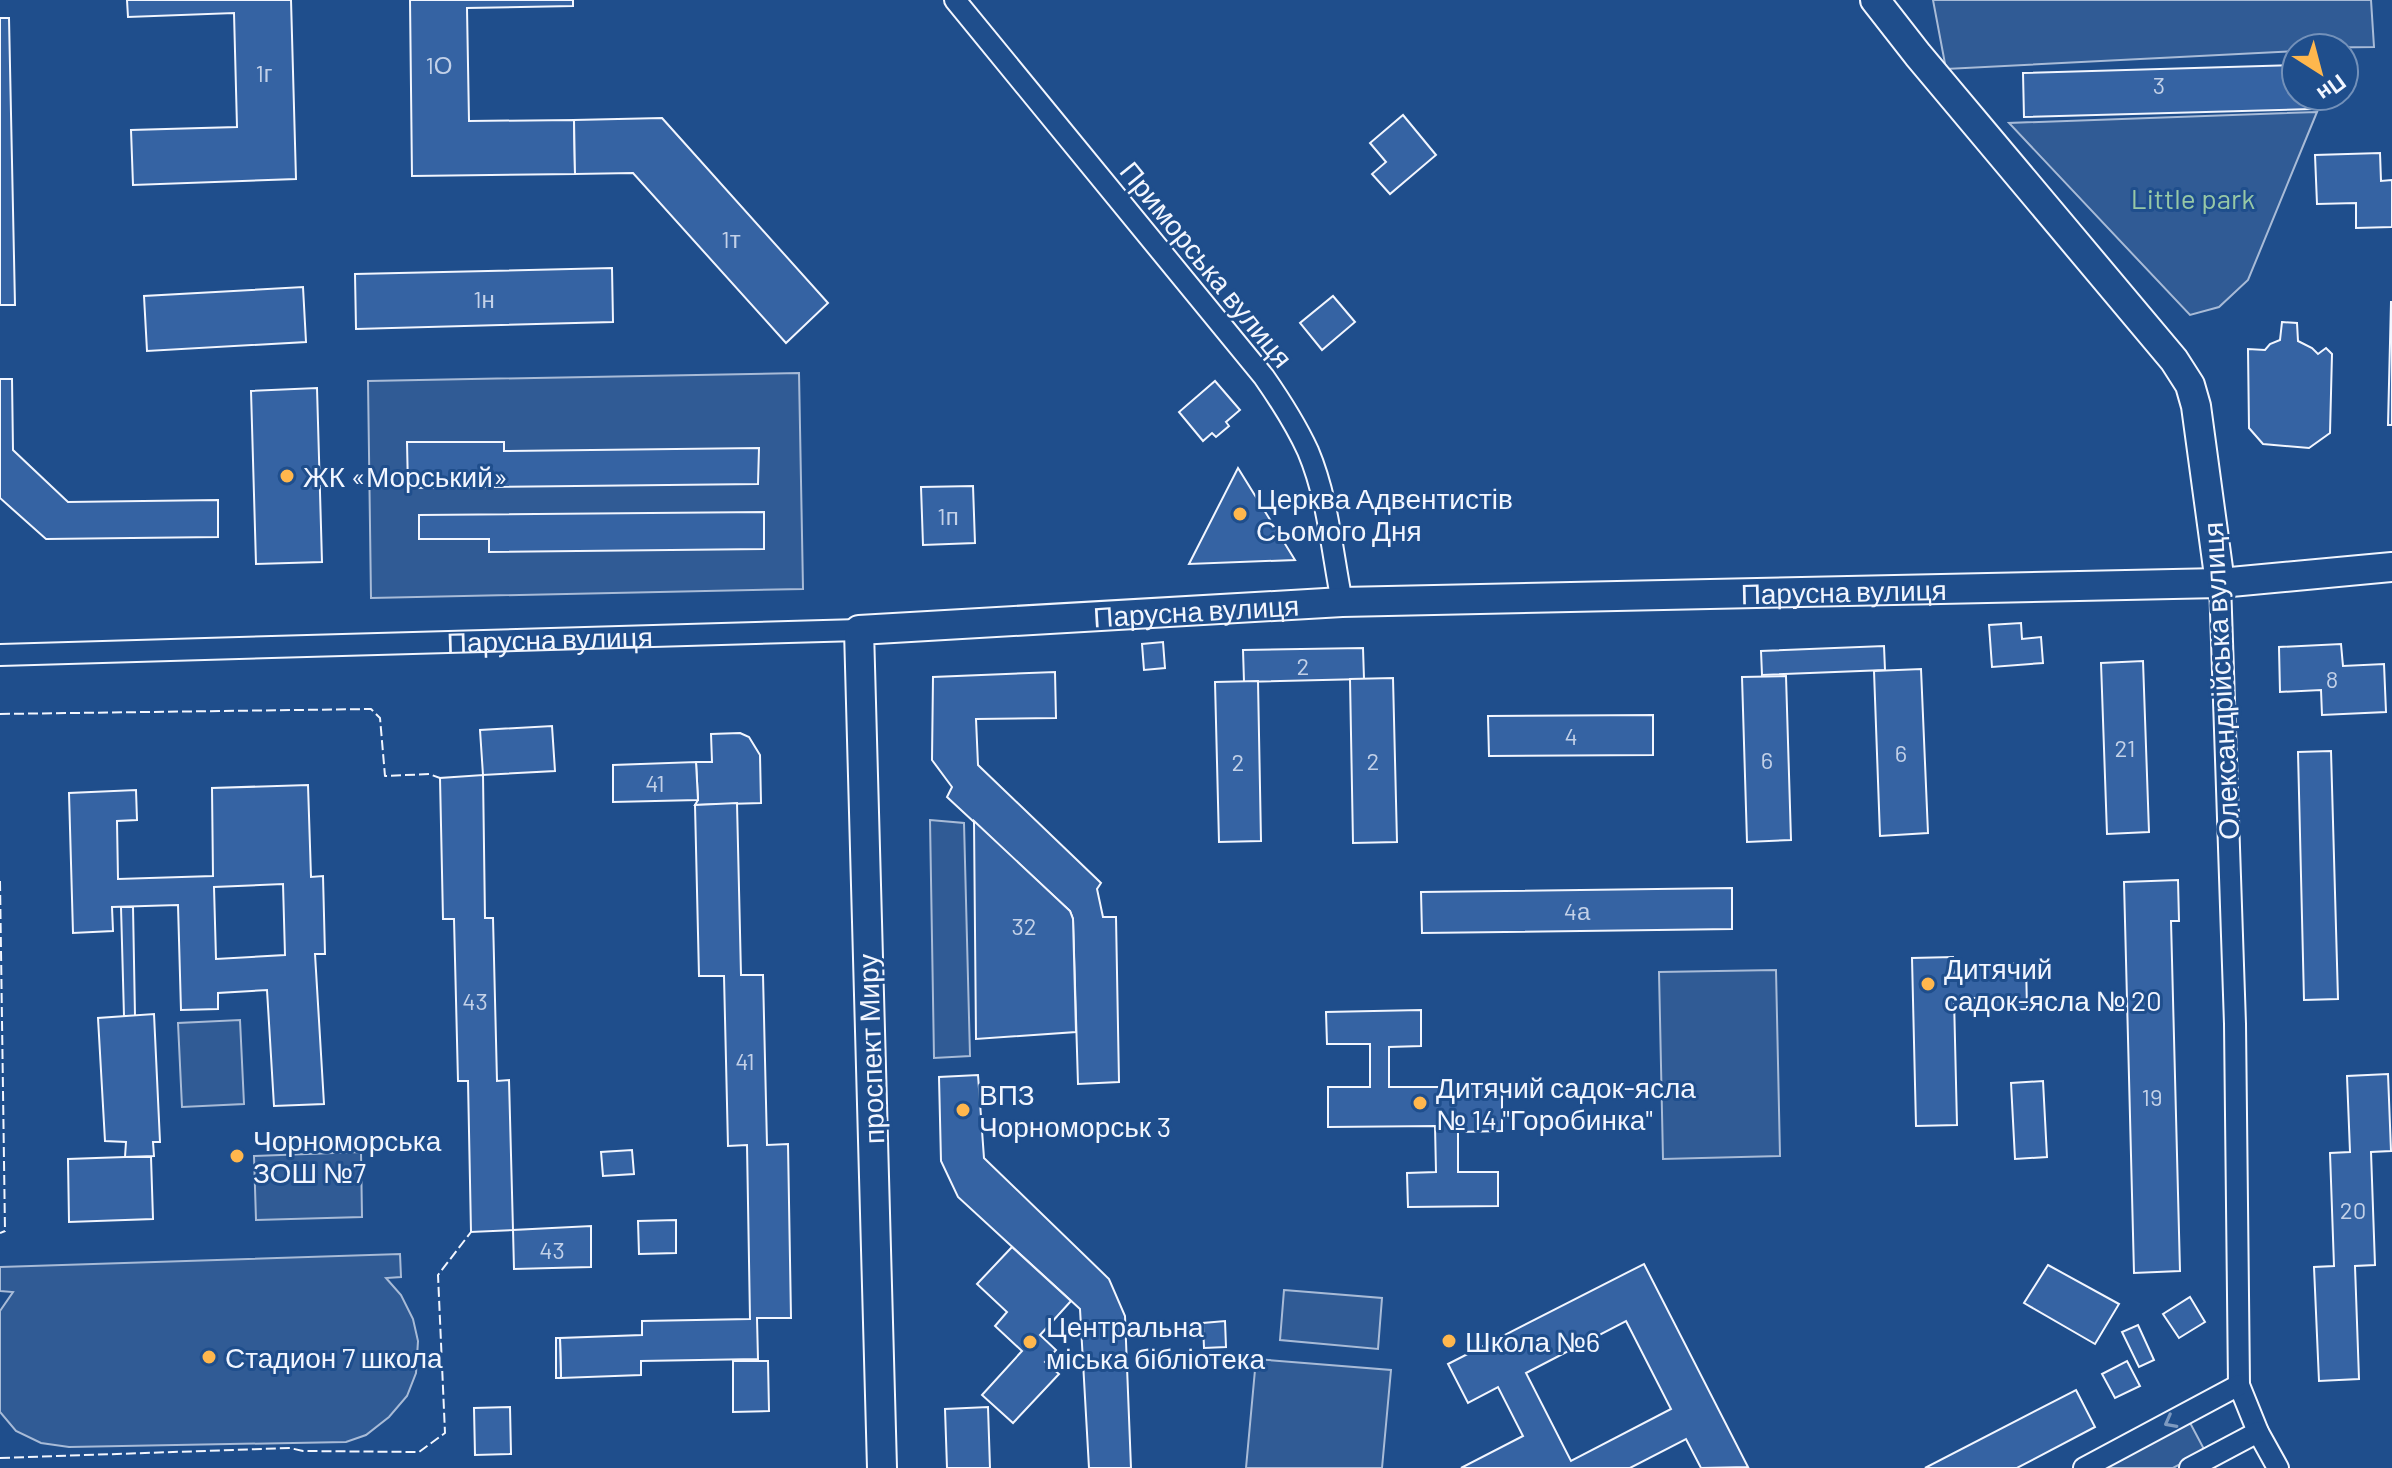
<svg xmlns="http://www.w3.org/2000/svg" width="2392" height="1468" viewBox="0 0 2392 1468" font-family="Barlow,sans-serif">
  <rect width="100%" height="100%" fill="#1f4e8c"/>
  <g fill="#305b95" stroke="#a8bbd7" stroke-width="2">
    <path d="M 1933,0 L 2371,0 L 2374,47 L 2296,48 L 2296,51 L 1946,69 Z"/>
    <path d="M 2317,112 L 2248,280 L 2219,307 L 2190,315 L 2009,123 Z"/>
    <path d="M 799,373 L 803,589 L 371,598 L 368,381 Z"/>
    <path d="M 930,820 L 964,823 L 970,1056 L 934,1058 Z"/>
    <path d="M 1776,970 L 1780,1156 L 1663,1159 L 1659,972 Z"/>
    <path d="M 240,1020 L 244,1104 L 182,1107 L 178,1023 Z"/>
    <path d="M 361,1152 L 362,1217 L 256,1220 L 254,1156 Z"/>
    <path d="M 400,1254 L 401,1277 L 386,1278 L 401,1295 L 413,1319 L 418,1341 L 416,1373 L 407,1396 L 389,1417 L 366,1435 L 346,1442 L 69,1447 L 41,1443 L 16,1431 L 0,1412 L 0,1311 L 13,1292 L 0,1291 L 0,1267 Z"/>
    <path d="M 1284,1290 L 1382,1298 L 1378,1349 L 1280,1340 Z"/>
    <path d="M 1256,1359 L 1391,1370 L 1382,1468 L 1246,1468 Z"/>
    <path d="M 2188,1419 L 2205,1451 L 2173,1468 L 2097,1468 Z"/>
  </g>
  <g fill="#3563a3" stroke="#f2f6ff" stroke-width="2" fill-rule="evenodd">
    <path d="M 127,0 L 291,0 L 296,179 L 133,185 L 131,130 L 237,127 L 234,13 L 128,17 Z"/>
    <path d="M 410,0 L 573,0 L 573,6 L 467,8 L 469,121 L 574,120 L 575,174 L 412,176 Z"/>
    <path d="M 0,18 L 9,18 L 15,305 L 0,305 Z"/>
    <path d="M 2296,65 L 2296,96 L 2312,96 L 2312,109 L 2024,117 L 2023,73 Z"/>
    <path d="M 1403,115 L 1436,155 L 1390,194 L 1372,174 L 1386,162 L 1370,143 Z"/>
    <path d="M 662,118 L 828,303 L 786,343 L 633,173 L 575,174 L 574,120 Z"/>
    <path d="M 2380,153 L 2381,181 L 2392,180 L 2392,227 L 2356,228 L 2356,203 L 2317,204 L 2315,155 Z"/>
    <path d="M 612,268 L 613,322 L 356,329 L 355,274 Z"/>
    <path d="M 303,287 L 306,342 L 147,351 L 144,296 Z"/>
    <path d="M 1333,296 L 1355,322 L 1322,350 L 1300,323 Z"/>
    <path d="M 2391,302 L 2392,302 L 2392,425 L 2388,425 Z"/>
    <path d="M 2282,322 L 2297,323 L 2298,341 L 2312,348 L 2318,354 L 2326,348 L 2332,354 L 2330,433 L 2309,448 L 2263,444 L 2249,428 L 2248,349 L 2265,350 L 2270,344 L 2280,340 Z"/>
    <path d="M 0,379 L 12,379 L 13,450 L 68,502 L 218,500 L 218,537 L 46,539 L 0,498 Z"/>
    <path d="M 1215,381 L 1240,410 L 1226,422 L 1229,426 L 1216,437 L 1212,433 L 1203,441 L 1179,412 Z"/>
    <path d="M 317,388 L 322,562 L 256,564 L 251,391 Z"/>
    <path d="M 407,442 L 504,442 L 504,451 L 759,448 L 758,484 L 408,488 Z"/>
    <path d="M 1238,468 L 1295,560 L 1189,564 Z"/>
    <path d="M 973,486 L 975,543 L 923,545 L 921,487 Z"/>
    <path d="M 764,512 L 764,549 L 489,552 L 489,539 L 419,539 L 419,515 Z"/>
    <path d="M 2021,623 L 2022,639 L 2041,637 L 2043,663 L 1992,667 L 1989,625 Z"/>
    <path d="M 1163,642 L 1165,668 L 1144,670 L 1142,644 Z"/>
    <path d="M 2341,644 L 2343,666 L 2384,664 L 2386,712 L 2322,715 L 2321,690 L 2280,692 L 2279,647 Z"/>
    <path d="M 1884,646 L 1885,670 L 1762,675 L 1761,651 Z"/>
    <path d="M 1363,648 L 1364,679 L 1244,682 L 1243,650 Z"/>
    <path d="M 2143,661 L 2149,832 L 2107,834 L 2101,663 Z"/>
    <path d="M 1921,669 L 1928,833 L 1880,836 L 1874,671 Z"/>
    <path d="M 1055,672 L 1056,718 L 976,719 L 978,765 L 1101,883 L 1097,889 L 1103,917 L 1116,917 L 1119,1082 L 1078,1084 L 1073,919 L 1070,911 L 947,797 L 952,787 L 932,760 L 933,677 Z"/>
    <path d="M 1786,676 L 1791,840 L 1747,842 L 1742,677 Z"/>
    <path d="M 1393,678 L 1397,842 L 1353,843 L 1350,679 Z"/>
    <path d="M 1258,681 L 1261,841 L 1219,842 L 1215,682 Z"/>
    <path d="M 1653,715 L 1653,755 L 1489,756 L 1488,716 Z"/>
    <path d="M 552,726 L 555,771 L 483,775 L 480,730 Z"/>
    <path d="M 740,733 L 749,737 L 760,755 L 761,803 L 695,805 L 698,800 L 696,762 L 712,762 L 711,734 Z"/>
    <path d="M 2331,751 L 2338,999 L 2304,1000 L 2298,752 Z"/>
    <path d="M 696,762 L 698,800 L 613,802 L 613,765 Z"/>
    <path d="M 483,775 L 485,918 L 493,918 L 497,1081 L 509,1080 L 513,1230 L 471,1232 L 468,1081 L 458,1081 L 454,919 L 443,919 L 440,778 Z"/>
    <path d="M 308,785 L 311,877 L 323,876 L 325,954 L 315,954 L 324,1104 L 274,1106 L 267,990 L 218,993 L 218,1009 L 181,1010 L 178,905 L 112,907 L 113,931 L 73,933 L 69,793 L 136,790 L 137,820 L 117,821 L 118,879 L 213,876 L 212,788 ZM 283,884 L 285,955 L 216,959 L 214,887 Z"/>
    <path d="M 737,803 L 741,975 L 763,975 L 767,1145 L 788,1144 L 791,1318 L 757,1318 L 758,1359 L 641,1361 L 641,1375 L 561,1378 L 560,1338 L 642,1335 L 642,1321 L 750,1319 L 747,1145 L 728,1146 L 724,976 L 699,976 L 695,805 Z"/>
    <path d="M 974,821 L 1070,911 L 1073,919 L 1076,1032 L 976,1039 Z"/>
    <path d="M 2178,880 L 2179,921 L 2171,921 L 2180,1271 L 2134,1273 L 2124,882 Z"/>
    <path d="M 1732,888 L 1732,929 L 1422,933 L 1421,892 Z"/>
    <path d="M 121,907 L 133,907 L 135,1016 L 124,1016 Z"/>
    <path d="M 1953,957 L 1954,973 L 1977,973 L 1977,965 L 2026,963 L 2027,1009 L 1976,1010 L 1976,998 L 1954,998 L 1957,1125 L 1916,1126 L 1912,958 Z"/>
    <path d="M 1421,1010 L 1421,1046 L 1389,1047 L 1389,1087 L 1502,1087 L 1502,1131 L 1458,1132 L 1458,1172 L 1498,1172 L 1498,1206 L 1408,1207 L 1407,1173 L 1436,1172 L 1435,1126 L 1328,1127 L 1328,1087 L 1370,1087 L 1370,1044 L 1327,1044 L 1326,1012 Z"/>
    <path d="M 154,1014 L 160,1142 L 153,1142 L 154,1156 L 125,1157 L 126,1142 L 105,1141 L 98,1018 Z"/>
    <path d="M 2388,1074 L 2391,1151 L 2371,1152 L 2375,1265 L 2355,1266 L 2359,1379 L 2319,1381 L 2314,1267 L 2334,1266 L 2330,1153 L 2350,1152 L 2347,1076 Z"/>
    <path d="M 978,1075 L 984,1158 L 1109,1279 L 1125,1316 L 1131,1468 L 1089,1468 L 1080,1309 L 958,1197 L 941,1161 L 939,1077 Z"/>
    <path d="M 2043,1081 L 2047,1157 L 2015,1159 L 2011,1083 Z"/>
    <path d="M 632,1150 L 634,1174 L 603,1176 L 601,1152 Z"/>
    <path d="M 125,1157 L 151,1157 L 153,1219 L 69,1222 L 68,1159 Z"/>
    <path d="M 676,1220 L 676,1253 L 639,1254 L 638,1221 Z"/>
    <path d="M 591,1226 L 591,1267 L 514,1269 L 513,1230 Z"/>
    <path d="M 1012,1247 L 1071,1301 L 1040,1335 L 1056,1350 L 1045,1362 L 1059,1374 L 1013,1423 L 982,1395 L 1022,1351 L 995,1326 L 1007,1312 L 977,1284 Z"/>
    <path d="M 1644,1264 L 1748,1467 L 1701,1468 L 1686,1439 L 1630,1468 L 1461,1468 L 1523,1436 L 1498,1387 L 1468,1403 L 1448,1364 ZM 1626,1321 L 1671,1409 L 1571,1461 L 1526,1373 Z"/>
    <path d="M 2048,1265 L 2119,1304 L 2095,1344 L 2024,1303 Z"/>
    <path d="M 2190,1297 L 2205,1322 L 2179,1338 L 2163,1314 Z"/>
    <path d="M 1225,1321 L 1226,1347 L 1204,1348 L 1203,1323 Z"/>
    <path d="M 2138,1325 L 2154,1360 L 2139,1367 L 2122,1332 Z"/>
    <path d="M 556,1338 L 560,1338 L 561,1378 L 556,1378 Z"/>
    <path d="M 733,1361 L 768,1361 L 769,1411 L 733,1412 Z"/>
    <path d="M 2127,1361 L 2140,1386 L 2115,1398 L 2102,1374 Z"/>
    <path d="M 2076,1390 L 2095,1427 L 2017,1468 L 1925,1468 Z"/>
    <path d="M 510,1407 L 511,1454 L 475,1455 L 474,1408 Z"/>
    <path d="M 988,1407 L 990,1468 L 947,1468 L 945,1409 Z"/>
  </g>
  <g fill="none" stroke-linecap="round" stroke-linejoin="round">
    <defs>
      <g id="street">
        <path d="M 955,0 L 1264,377 C 1280,400 1296,425 1308,451 C 1328,498 1332,552 1342,602"/>
        <path d="M 2220,583 L 2235,1024 L 2239,1385 L 2258,1432 L 2278,1468"/>
        <path id="s1" d="M 0,655 L 859,630"/>
        <path d="M 2084,1468 L 2239,1385"/>
        <path d="M 2190,1468 L 2258,1432"/>
      </g>
      <g id="secondary">
        <path d="M 1875,0 L 1918,55 L 2174,360 L 2190,385 L 2196,406 L 2220,583"/>
        <path id="s2" d="M 882,1468 L 859,630 L 1342,602 L 2220,583 L 2392,567"/>
      </g>
    </defs>
    <use href="#street" stroke="#f2f6ff" stroke-width="24"/>
    <use href="#secondary" stroke="#f2f6ff" stroke-width="32"/>
    <use href="#street" stroke="#1f4e8c" stroke-width="20"/>
    <use href="#secondary" stroke="#1f4e8c" stroke-width="28"/>
    <g stroke="#f2f6ff" stroke-width="2" stroke-dasharray="10 4" stroke-linecap="butt">
      <path d="M 0,714 L 371,709 L 380,718 L 385,776 L 429,774 L 440,778"/>
      <path d="M 0,881 L 5,1231 L 0,1233"/>
      <path d="M 0,1458 L 290,1448 L 303,1451 L 419,1452 L 445,1433 L 438,1275 L 471,1232"/>
    </g>
  </g>
  <defs><path id="oneway-chevron" d="M-2-3.5L2.5 0L-2 3.5" fill="none" stroke-width="1.6" stroke-linecap="round" stroke-linejoin="round" transform="scale(2)"/></defs>
  <use stroke="#7e9ac0" href="#oneway-chevron" transform="translate(2170 1422) rotate(152)"/>
  <g fill="#ffb74d" stroke="#1f4e8c" stroke-width="3">
    <circle cx="287" cy="476" r="8"/>
    <circle cx="1240" cy="514" r="8"/>
    <circle cx="1928" cy="984" r="8"/>
    <circle cx="1420" cy="1103" r="8"/>
    <circle cx="963" cy="1110" r="8"/>
    <circle cx="237" cy="1156" r="8"/>
    <circle cx="1449" cy="1341" r="8"/>
    <circle cx="1030" cy="1342" r="8"/>
    <circle cx="209" cy="1357" r="8"/>
  </g>
  <g text-anchor="middle" dominant-baseline="central" stroke-width="6" stroke-linejoin="round" paint-order="stroke">
    <g font-size="24" fill="#c3d1e8">
      <text x="439" y="64">1О</text>
      <text x="264" y="72">1г</text>
      <text x="2159" y="84">3</text>
      <text x="731" y="238">1т</text>
      <text x="484" y="298">1н</text>
      <text x="948" y="515">1п</text>
      <text x="1303" y="665">2</text>
      <text x="2332" y="678">8</text>
      <text x="1571" y="735">4</text>
      <text x="2125" y="747">21</text>
      <text x="1901" y="752">6</text>
      <text x="1767" y="759">6</text>
      <text x="1373" y="760">2</text>
      <text x="1238" y="761">2</text>
      <text x="655" y="782">41</text>
      <text x="1577" y="910">4а</text>
      <text x="1024" y="925">32</text>
      <text x="475" y="1000">43</text>
      <text x="745" y="1060">41</text>
      <text x="2152" y="1096">19</text>
      <text x="2353" y="1209">20</text>
      <text x="552" y="1249">43</text>
    </g>
    <g font-size="28" fill="#97c8a6" stroke="#1f4e8c">
      <text x="2193" y="198">Little park</text>
    </g>
    <g font-size="28" fill="#f2f6ff" stroke="#1f4e8c">
      <text transform="translate(1207 264) rotate(51)">Приморська вулиця</text>
      <text stroke="none"><textPath href="#s2" startOffset="1824">Парусна вулиця</textPath></text>
      <text stroke="none"><textPath href="#s2" startOffset="1176">Парусна вулиця</textPath></text>
      <text stroke="none"><textPath href="#s1" startOffset="550">Парусна вулиця</textPath></text>
      <text transform="translate(2220 681) rotate(-93)">Олександрійська вулиця</text>
      <text transform="translate(870 1049) rotate(-92)">проспект Миру</text>
    </g>
    <g font-size="28" fill="#f2f6ff" stroke="#1f4e8c" text-anchor="start">
      <text x="303" y="476">ЖК «Морський»</text>
      <text x="1256" y="498">Церква Адвентистів<tspan x="1256" dy="32">Сьомого Дня</tspan></text>
      <text x="1944" y="968">Дитячий<tspan x="1944" dy="32">садок-ясла № 20</tspan></text>
      <text x="1436" y="1087">Дитячий садок-ясла<tspan x="1436" dy="32">№ 14 "Горобинка"</tspan></text>
      <text x="979" y="1094">ВПЗ<tspan x="979" dy="32">Чорноморськ 3</tspan></text>
      <text x="253" y="1140">Чорноморська<tspan x="253" dy="32">ЗОШ №7</tspan></text>
      <text x="1046" y="1326">Центральна<tspan x="1046" dy="32">міська бібліотека</tspan></text>
      <text x="1465" y="1341">Школа №6</text>
      <text x="225" y="1357">Стадион 7 школа</text>
    </g>
  </g>
  <g transform="translate(2320 72) rotate(144)"><circle r="38" fill="#1f4e8c" stroke="#7391ba" stroke-width="2"/>
  <path d="M0-6L14 30L0 20L-14 30Z" fill="#ffb74d"/>
  <text y="-12" font-size="22" font-weight="bold" text-anchor="middle" fill="#f2f6ff">Пн</text>
  </g>
</svg>
